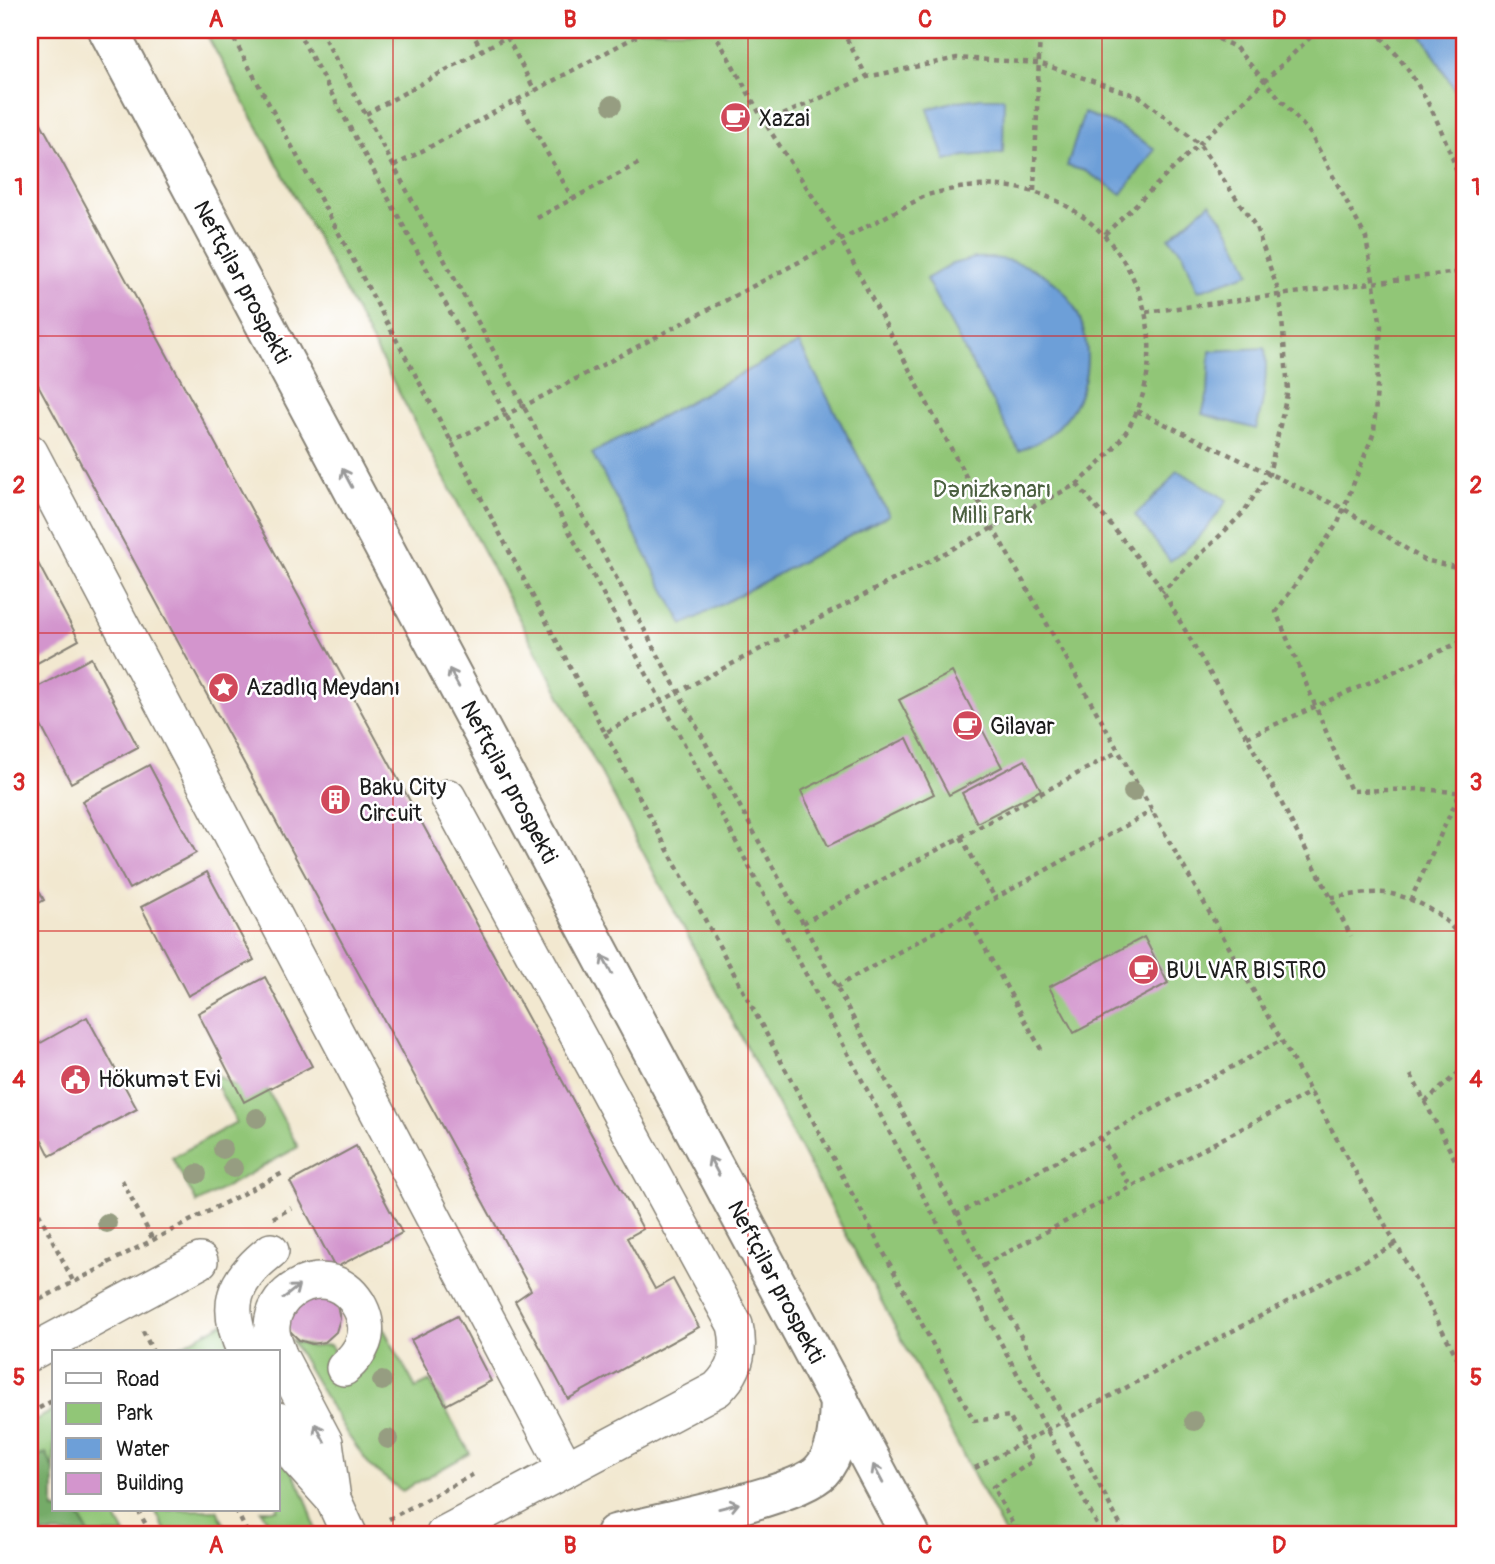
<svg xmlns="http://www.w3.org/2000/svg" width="1495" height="1564" viewBox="0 0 1495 1564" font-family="Pangolin,sans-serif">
  <rect width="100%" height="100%" fill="#fff"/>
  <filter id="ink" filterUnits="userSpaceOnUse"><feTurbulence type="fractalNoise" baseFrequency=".0143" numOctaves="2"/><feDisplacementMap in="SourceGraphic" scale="14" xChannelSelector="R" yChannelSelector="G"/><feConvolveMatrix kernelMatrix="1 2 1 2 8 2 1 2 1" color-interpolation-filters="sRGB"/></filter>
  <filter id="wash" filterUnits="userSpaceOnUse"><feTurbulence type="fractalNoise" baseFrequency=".00686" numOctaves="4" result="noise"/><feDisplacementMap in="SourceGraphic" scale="28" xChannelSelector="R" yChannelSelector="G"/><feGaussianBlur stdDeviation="1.57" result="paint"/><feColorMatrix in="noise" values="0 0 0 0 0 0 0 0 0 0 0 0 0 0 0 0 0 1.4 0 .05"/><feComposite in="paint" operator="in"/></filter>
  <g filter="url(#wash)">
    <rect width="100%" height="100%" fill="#f2e8d0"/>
    <g fill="#91c677" stroke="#56714a" stroke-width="2">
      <path d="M 204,30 L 1417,30 L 1427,42 L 1465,108 L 1465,1534 L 1005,1534 L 267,144 Z"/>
      <path d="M 209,1070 L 235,1086 L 266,1087 L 298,1147 L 197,1203 L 172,1158 L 236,1122 Z"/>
      <path d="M 224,1323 L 231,1352 L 178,1352 L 176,1348 Z"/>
      <path d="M 382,1326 L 416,1388 L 430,1381 L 470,1453 L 402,1491 L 371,1467 L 347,1434 L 292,1341 L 312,1347 L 330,1345 L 346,1368 Z"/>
      <path d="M 54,1410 L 54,1510 L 112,1510 L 125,1534 L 30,1534 L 30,1423 Z"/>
      <path d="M 278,1448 C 296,1477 310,1501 316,1534 L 274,1534 L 261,1510 L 278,1510 Z"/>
      <path d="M 155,1510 L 217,1510 L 229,1534 L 167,1534 Z"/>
    </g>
    <path fill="#74ab68" stroke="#486442" stroke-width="2" d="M 46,1453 L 54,1469 L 54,1510 L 76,1510 L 89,1534 L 30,1534 L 30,1461 Z"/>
    <g fill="#6d9fd8" stroke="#445e7a" stroke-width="2">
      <path d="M 1417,30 L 1465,30 L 1465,108 L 1427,42 Z"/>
      <path d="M 981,98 L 1004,98 L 1003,153 L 965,156 L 946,161 L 928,109 L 952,102 Z"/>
      <path d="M 1084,113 L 1118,126 L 1155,149 L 1122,194 L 1085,171 L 1067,166 Z"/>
      <path d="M 1210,203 C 1228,225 1240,247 1250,273 L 1198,291 L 1183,253 L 1169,238 Z"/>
      <path d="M 975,258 C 1000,257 1022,261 1043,274 C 1094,305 1102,383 1060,425 C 1049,438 1034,444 1019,451 L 926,279 L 952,264 Z"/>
      <path d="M 799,343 L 889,515 L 683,625 L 592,453 Z"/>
      <path d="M 1265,348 C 1268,377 1264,402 1256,429 L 1202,414 L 1208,393 L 1210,351 Z"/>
      <path d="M 1177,470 L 1227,500 C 1212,524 1194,545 1170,561 L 1135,515 L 1165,487 Z"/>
    </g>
    <g id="blocks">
      <g fill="#d395cd">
        <path d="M 30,103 L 643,1229 L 627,1238 L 655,1289 L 673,1279 L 699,1327 L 568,1399 L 515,1301 L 531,1290 L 30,370 Z"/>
        <path d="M 32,552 L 79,640 L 30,667 L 30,553 Z"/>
        <path d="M 91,658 L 138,747 L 71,783 L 30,705 L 30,691 Z"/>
        <path d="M 952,672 L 1002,767 L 949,795 L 899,700 Z"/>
        <path d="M 907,738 L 934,794 L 828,846 L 801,791 Z"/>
        <path d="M 1025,760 L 1041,790 L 977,823 L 962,793 Z"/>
        <path d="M 149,765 L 196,853 L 129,889 L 82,801 Z"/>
        <path d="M 207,872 L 254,960 L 188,996 L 141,907 Z"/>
        <path d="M 30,875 L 44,900 L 30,908 Z"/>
        <path d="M 1144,937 L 1168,983 L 1074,1033 L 1049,987 Z"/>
        <path d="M 265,977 L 312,1066 L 244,1102 L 198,1013 Z"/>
        <path d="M 87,1017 L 137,1109 L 50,1156 L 42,1140 L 30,1146 L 30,1049 Z"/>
        <path d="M 356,1146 L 402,1233 L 335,1268 L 290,1182 Z"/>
        <path d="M 315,1290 L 337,1305 L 340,1319 L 336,1332 L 325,1342 L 312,1344 L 299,1340 L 289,1330 L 286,1316 Z"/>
        <path d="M 457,1316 L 491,1381 L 446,1405 L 411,1340 Z"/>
      </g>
    </g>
  </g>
  <g filter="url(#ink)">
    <use href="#blocks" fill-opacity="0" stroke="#878276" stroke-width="2"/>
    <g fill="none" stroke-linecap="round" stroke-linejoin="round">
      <defs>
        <g id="minor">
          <path d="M 30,452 L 566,1469"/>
          <path d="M 245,1352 C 224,1307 232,1281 271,1251"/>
          <path d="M 278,1352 C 275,1344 271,1334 272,1326 C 273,1297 305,1274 333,1283 C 356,1291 372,1320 363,1343 C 359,1354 352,1361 344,1368"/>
          <path d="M 30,1353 L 200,1261"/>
          <path d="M 278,1353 L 325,1442 L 333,1499"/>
          <path d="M 278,1420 L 297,1459 L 333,1499 L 349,1534"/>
          <path d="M 444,1534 L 717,1389 C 736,1371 741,1350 735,1325 L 448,797"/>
        </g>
        <g id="highway">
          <path d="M 108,30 L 910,1534"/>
          <path d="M 615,1534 C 655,1524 798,1497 821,1471 C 839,1452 838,1423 839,1399"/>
        </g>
      </defs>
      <use href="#minor" stroke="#878276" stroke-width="38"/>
      <use href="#highway" stroke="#878276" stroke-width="42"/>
      <g stroke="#878276" stroke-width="4.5" stroke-dasharray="5 5" stroke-linecap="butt">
        <path d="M 229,30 L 451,441 L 605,733 L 678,692 L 1077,484 C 1102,463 1124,441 1137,411 C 1177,314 1115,202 1011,187 C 982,183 954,188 927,195 L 524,406 L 451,441"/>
        <path d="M 297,30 L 671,719 L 1102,1534"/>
        <path d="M 320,30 L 803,923 L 1125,1534"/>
        <path d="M 471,30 L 482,51"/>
        <path d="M 713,30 L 765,123 L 841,240 L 993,528 L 1396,1244 L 1465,1372"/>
        <path d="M 842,30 L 867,77"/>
        <path d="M 1200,30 L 1235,47 L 1310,133 L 1366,238 L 1381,326 L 1374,432 L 1338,523 L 1276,612 L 1351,791 L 1422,789 L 1465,793"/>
        <path d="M 1374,30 C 1421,75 1447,136 1465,197"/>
        <path d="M 507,37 L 535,91"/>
        <path d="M 518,100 L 572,198"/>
        <path d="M 366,114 L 519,30"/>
        <path d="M 765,123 L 867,77 L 957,58 L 1039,63 L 1140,97 L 1199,144 L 1256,227 L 1280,296 L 1288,390 L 1269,474 L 1243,513 L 1162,592"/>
        <path d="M 394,166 L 648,30"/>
        <path d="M 1034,191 L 1040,30"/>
        <path d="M 537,218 L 639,163"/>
        <path d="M 1105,234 L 1318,30"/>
        <path d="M 1146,312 L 1465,271"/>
        <path d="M 1137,411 L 1344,509 L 1424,560 L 1465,569"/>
        <path d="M 1077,484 L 1156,580 L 1247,737 L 1351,936"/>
        <path d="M 1465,518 L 1465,526"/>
        <path d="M 605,733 L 974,1421 L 1009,1416 L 1033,1461 L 993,1487 L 1018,1534"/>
        <path d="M 1247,737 L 1465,640"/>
        <path d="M 961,837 L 995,898"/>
        <path d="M 1331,897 C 1348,896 1377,890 1392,894 C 1423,901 1453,919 1465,948"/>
        <path d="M 1410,901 L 1465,782"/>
        <path d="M 966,914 L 1042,1051"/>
        <path d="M 803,923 L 1119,751"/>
        <path d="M 836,987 L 1152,811"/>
        <path d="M 1411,1075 L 1465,1179"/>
        <path d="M 1425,1102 L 1465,1067"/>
        <path d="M 1100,1137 L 1131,1187"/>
        <path d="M 122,1180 L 153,1240"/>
        <path d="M 30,1195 L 73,1281"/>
        <path d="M 956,1215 L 1282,1040"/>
        <path d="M 273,1218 L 291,1208"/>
        <path d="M 108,1263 L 283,1173"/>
        <path d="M 983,1265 L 1311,1092"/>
        <path d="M 31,1304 L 109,1264"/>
        <path d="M 143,1331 L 153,1352"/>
        <path d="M 30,1413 L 54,1400"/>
        <path d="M 975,1468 L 1396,1244"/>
        <path d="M 138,1510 L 151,1534"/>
        <path d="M 236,1510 L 248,1534"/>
        <path d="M 389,1519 L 474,1474"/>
      </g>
      <use href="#minor" stroke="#fff" stroke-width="35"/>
      <use href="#highway" stroke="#fff" stroke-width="38"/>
    </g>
    <g fill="#969d81">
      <circle cx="612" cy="105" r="10"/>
      <circle cx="1133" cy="792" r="10"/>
      <circle cx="257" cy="1118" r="10"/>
      <circle cx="223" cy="1149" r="10"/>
      <circle cx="233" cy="1168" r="10"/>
      <circle cx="197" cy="1174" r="10"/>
      <circle cx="107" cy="1223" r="10"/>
      <circle cx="382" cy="1381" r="10"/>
      <circle cx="1194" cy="1421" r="10"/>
      <circle cx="388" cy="1439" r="10"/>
    </g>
    <defs><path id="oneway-shaft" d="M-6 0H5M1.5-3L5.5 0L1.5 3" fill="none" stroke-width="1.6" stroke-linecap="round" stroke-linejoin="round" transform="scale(1.75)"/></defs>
    <g stroke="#999">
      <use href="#oneway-shaft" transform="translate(347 478) rotate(-118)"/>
      <use href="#oneway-shaft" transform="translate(454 678) rotate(-118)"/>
      <use href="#oneway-shaft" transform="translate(607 965) rotate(-118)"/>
      <use href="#oneway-shaft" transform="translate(714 1166) rotate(-118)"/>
      <use href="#oneway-shaft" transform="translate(291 1292) rotate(-39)"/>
      <use href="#oneway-shaft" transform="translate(320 1433) rotate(-117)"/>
      <use href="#oneway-shaft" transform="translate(878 1474) rotate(-118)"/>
      <use href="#oneway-shaft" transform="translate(729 1506) rotate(-14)"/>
    </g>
  </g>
  <path fill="none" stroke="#d62828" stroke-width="2" stroke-opacity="0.55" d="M 393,30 L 393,1534M 748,30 L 748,1534M 1102,30 L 1102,1534M 30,336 L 1465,336M 30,633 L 1465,633M 30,931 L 1465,931M 30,1228 L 1465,1228"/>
  <defs>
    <symbol id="cafe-disc" viewBox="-11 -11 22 22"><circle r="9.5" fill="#d1495b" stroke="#fff"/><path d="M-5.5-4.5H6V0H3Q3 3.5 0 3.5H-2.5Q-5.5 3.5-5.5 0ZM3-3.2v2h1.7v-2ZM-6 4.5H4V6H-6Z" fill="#fff"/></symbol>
    <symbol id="sight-disc" viewBox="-11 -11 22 22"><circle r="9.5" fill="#d1495b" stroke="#fff"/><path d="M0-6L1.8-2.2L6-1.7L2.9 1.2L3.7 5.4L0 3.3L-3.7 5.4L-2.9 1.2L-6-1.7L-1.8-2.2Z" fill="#fff"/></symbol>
    <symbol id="building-disc" viewBox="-11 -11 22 22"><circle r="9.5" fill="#d1495b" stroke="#fff"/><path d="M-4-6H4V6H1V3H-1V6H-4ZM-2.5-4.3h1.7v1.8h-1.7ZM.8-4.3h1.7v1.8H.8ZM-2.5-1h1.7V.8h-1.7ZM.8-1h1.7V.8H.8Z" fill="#fff"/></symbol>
    <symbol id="civic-disc" viewBox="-11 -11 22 22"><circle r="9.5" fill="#d1495b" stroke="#fff"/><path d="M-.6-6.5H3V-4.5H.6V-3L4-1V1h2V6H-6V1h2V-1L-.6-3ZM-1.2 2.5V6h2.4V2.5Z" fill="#fff"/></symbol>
  </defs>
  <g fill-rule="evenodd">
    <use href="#cafe-disc" x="718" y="100" width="35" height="35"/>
    <use href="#sight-disc" x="206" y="670" width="35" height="35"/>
    <use href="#cafe-disc" x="950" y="708" width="35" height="35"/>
    <use href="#building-disc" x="318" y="782" width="35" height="35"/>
    <use href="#cafe-disc" x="1126" y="952" width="35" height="35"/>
    <use href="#civic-disc" x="58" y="1062" width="35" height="35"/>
  </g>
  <g text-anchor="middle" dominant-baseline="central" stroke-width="5" stroke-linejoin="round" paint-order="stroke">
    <g font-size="23" fill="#1c1c1c" stroke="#fff" text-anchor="start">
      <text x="759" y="118">Xazai</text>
      <text x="246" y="687">Azadlıq Meydanı</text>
      <text x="990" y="726">Gilavar</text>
      <text x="359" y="787">Baku City<tspan x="359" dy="26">Circuit</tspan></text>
      <text x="1166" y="970">BULVAR BISTRO</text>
      <text x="98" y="1079">Hökumət Evi</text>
    </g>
    <g font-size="23" fill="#1c1c1c" stroke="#fff">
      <text transform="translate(242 282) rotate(62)">Neftçilər prospekti</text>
      <text transform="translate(509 782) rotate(62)">Neftçilər prospekti</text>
      <text transform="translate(776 1282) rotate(62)">Neftçilər prospekti</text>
    </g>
    <g font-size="23" fill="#4b6040" stroke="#fff">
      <text x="992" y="489">Dənizkənarı<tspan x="992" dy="26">Milli Park</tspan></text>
    </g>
  </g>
  <rect width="1495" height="1564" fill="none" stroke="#fff" stroke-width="77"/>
  <rect x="52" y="1350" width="228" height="161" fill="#ffffff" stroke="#a4a4a4" stroke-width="2"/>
  <rect x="66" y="1373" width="35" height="10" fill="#ffffff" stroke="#a4a4a4" stroke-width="2"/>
  <text x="116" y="1386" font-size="21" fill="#1c1c1c">Road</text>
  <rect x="66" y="1403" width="35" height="21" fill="#91c677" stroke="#a4a4a4" stroke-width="2"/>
  <text x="116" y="1420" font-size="21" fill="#1c1c1c">Park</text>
  <rect x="66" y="1438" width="35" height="21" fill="#6d9fd8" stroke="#a4a4a4" stroke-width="2"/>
  <text x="116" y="1456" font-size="21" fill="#1c1c1c">Water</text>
  <rect x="66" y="1473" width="35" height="21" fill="#d395cd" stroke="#a4a4a4" stroke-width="2"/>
  <text x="116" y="1490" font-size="21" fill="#1c1c1c">Building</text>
  <rect x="38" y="38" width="1418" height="1488" fill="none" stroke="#d62828" stroke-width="2.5"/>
  <g font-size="23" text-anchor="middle" font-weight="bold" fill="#d62828">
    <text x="216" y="27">A</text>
    <text x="570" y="27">B</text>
    <text x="925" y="27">C</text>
    <text x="1279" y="27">D</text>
    <text x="19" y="195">1</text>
    <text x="1476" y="195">1</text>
    <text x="19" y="493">2</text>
    <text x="1476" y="493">2</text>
    <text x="19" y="790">3</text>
    <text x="1476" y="790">3</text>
    <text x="19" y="1087">4</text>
    <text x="1476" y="1087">4</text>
    <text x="19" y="1385">5</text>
    <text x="1476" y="1385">5</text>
    <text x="216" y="1553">A</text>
    <text x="570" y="1553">B</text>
    <text x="925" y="1553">C</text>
    <text x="1279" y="1553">D</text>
  </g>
</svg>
